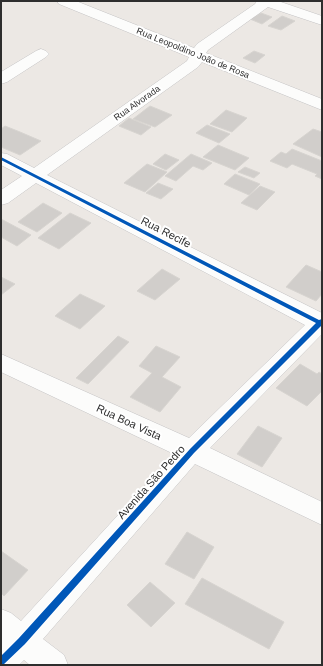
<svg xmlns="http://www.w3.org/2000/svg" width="323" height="666" viewBox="0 0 323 666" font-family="Helvetica,sans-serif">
  <rect width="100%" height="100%" fill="#ece8e4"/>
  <g fill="#d1cecb" stroke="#d7d4d0">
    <path d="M 261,13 L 272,17 L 262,24 L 250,19 Z"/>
    <path d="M 282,16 L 295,21 L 281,30 L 268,26 Z"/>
    <path d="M 254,51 L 265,55 L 255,63 L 243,58 Z"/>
    <path d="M 150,106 L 172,115 L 155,127 L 133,119 Z"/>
    <path d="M 226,110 L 247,118 L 232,132 L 210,124 Z"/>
    <path d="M 129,118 L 151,127 L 141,135 L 119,126 Z"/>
    <path d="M 207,125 L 230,134 L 219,143 L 196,133 Z"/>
    <path d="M 5,126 L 20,132 L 41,141 L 20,155 L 1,147 L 1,129 Z"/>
    <path d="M 313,129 L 322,132 L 322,157 L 293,144 Z"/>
    <path d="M 218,145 L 249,158 L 235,170 L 203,157 Z"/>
    <path d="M 292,149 L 322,161 L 322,179 L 315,176 L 317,174 L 292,164 L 287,168 L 270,161 L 281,152 L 286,154 Z"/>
    <path d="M 165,154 L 179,160 L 166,170 L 153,164 Z"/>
    <path d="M 191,154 L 212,163 L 203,170 L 193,166 L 176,181 L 165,176 Z"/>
    <path d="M 147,164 L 167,172 L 145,192 L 124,183 Z"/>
    <path d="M 245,167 L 260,173 L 254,178 L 238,172 Z"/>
    <path d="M 235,174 L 260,184 L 249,195 L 224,184 Z"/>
    <path d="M 158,183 L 173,189 L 161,199 L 146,193 Z"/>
    <path d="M 260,186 L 275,192 L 257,210 L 241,203 Z"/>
    <path d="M 43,203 L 62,213 L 37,232 L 18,222 Z"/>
    <path d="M 70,213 L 91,223 L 59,249 L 38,238 Z"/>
    <path d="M 1,219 L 31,235 L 17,246 L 1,237 Z"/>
    <path d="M 306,265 L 322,272 L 322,294 L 316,301 L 286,287 Z"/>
    <path d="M 162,269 L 180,279 L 155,300 L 137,291 Z"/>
    <path d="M 1,277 L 15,284 L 1,295 Z"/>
    <path d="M 80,294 L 105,306 L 80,329 L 55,316 Z"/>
    <path d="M 118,336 L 129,342 L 88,384 L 76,378 Z"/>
    <path d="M 156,346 L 180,357 L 162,377 L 181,387 L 160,412 L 130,397 L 152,373 L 139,366 Z"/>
    <path d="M 300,364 L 317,374 L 319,372 L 322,374 L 322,391 L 307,406 L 276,388 Z"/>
    <path d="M 258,426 L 282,438 L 262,467 L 237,454 Z"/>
    <path d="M 187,532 L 214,547 L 194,579 L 165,564 Z"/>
    <path d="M 1,551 L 28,570 L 4,596 L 1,593 Z"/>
    <path d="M 202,578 L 284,622 L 269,649 L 185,604 Z"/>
    <path d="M 150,582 L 175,603 L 151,627 L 127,605 Z"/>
  </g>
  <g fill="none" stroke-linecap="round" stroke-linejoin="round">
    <defs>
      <g id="minor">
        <path d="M 57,1 L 76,1 L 194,48 L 197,44 L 255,4 L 257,1 L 278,1 L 322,16 L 322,25 L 268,7 L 208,50 L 206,53 L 322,99 L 322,110 L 202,62 L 198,67 L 47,175 L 322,313 L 322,334 L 210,448 L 322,502 L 322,525 L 195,464 L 43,639 L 64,655 L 68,665 L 30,665 L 24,660 L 19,665 L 1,665 L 1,609 L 11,613 L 21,621 L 174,454 L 1,372 L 1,354 L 189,438 L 305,325 L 36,183 L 8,203 L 1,205 L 1,190 L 22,176 L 1,165 L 1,153 L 7,154 L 34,168 L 187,61 L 189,57 L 59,4 Z"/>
        <path d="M 41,49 L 46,51 L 49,54 L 46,57 L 7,82 L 1,84 L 1,72 L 36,51 Z"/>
      </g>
    </defs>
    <use href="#minor" stroke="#c5c4c5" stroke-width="1"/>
    <use href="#minor" fill="#fcfcfb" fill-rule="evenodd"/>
    <defs>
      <path id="cycleway" d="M 1,157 L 319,320 L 322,319 L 322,326 L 321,326 L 194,453 L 25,644 L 3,665 L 1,665 L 1,656 L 19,638 L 190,449 L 316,323 L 1,160 Z"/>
    </defs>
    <use href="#cycleway" stroke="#fff" stroke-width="2"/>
    <use href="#cycleway" fill="#0057b8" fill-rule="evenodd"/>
  </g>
  <g text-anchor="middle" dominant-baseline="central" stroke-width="4" stroke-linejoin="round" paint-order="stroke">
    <g font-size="9" fill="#2e2e2e" stroke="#fff">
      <text transform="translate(193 53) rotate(22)">Rua Leopoldino João de Rosa</text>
      <text transform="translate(137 103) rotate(-35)">Rua Alvorada</text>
    </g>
    <g font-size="11" fill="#2e2e2e" stroke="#fff">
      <text transform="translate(166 232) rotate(27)">Rua Recife</text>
      <text transform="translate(129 422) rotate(25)">Rua Boa Vista</text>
      <text transform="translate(151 482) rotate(-48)">Avenida São Pedro</text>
    </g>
  </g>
  <rect width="323" height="666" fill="none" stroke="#2e2e2e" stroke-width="4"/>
</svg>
